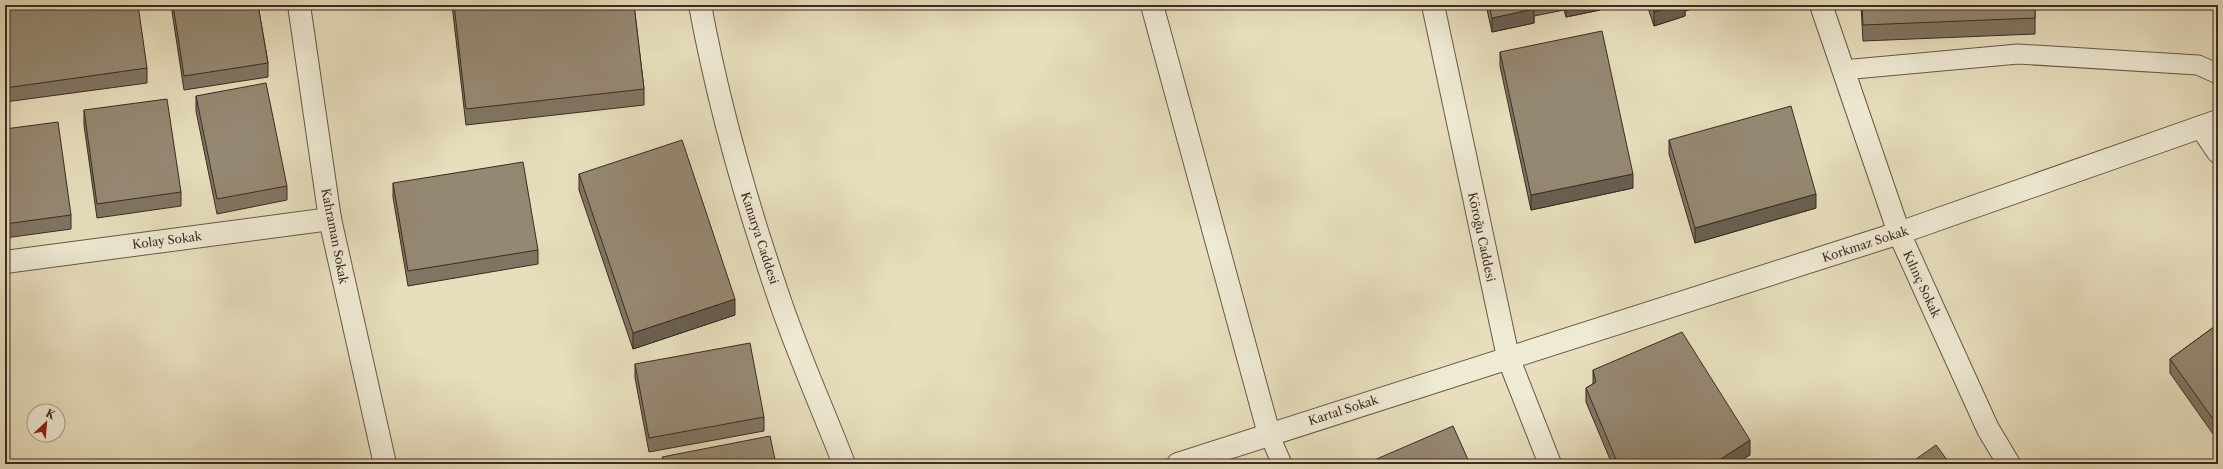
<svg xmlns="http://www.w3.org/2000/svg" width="2223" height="469" viewBox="0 0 2223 469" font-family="'Libre Caslon Text',serif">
  <rect width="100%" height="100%" fill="#e7debd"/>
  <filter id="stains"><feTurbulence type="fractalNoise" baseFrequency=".005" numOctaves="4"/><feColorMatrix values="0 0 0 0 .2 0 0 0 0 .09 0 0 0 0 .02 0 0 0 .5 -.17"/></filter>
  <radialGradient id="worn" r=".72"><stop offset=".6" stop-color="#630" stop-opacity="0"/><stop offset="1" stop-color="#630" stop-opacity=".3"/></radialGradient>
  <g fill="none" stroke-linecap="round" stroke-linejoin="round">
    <defs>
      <g id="service">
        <path d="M 1843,70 L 2018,54 L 2198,65 L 2218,74"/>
        <path d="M 1269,434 L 1282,464"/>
      </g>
      <g id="minor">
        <path d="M 299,5 L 330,219 L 385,464"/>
        <path d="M 1152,5 L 1269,434"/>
        <path d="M 1821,5 L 1899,233 L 1988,429 L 2009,464"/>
        <path d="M 2201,127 L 2218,152"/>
        <path d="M 5,262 L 330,219"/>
        <path d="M 1178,464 L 1899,233 L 2218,121"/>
      </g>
      <g id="tertiary">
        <path d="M 700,5 C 718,102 745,198 777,292 C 796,350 822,407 844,464"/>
        <path d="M 1433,5 L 1508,357 L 1550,464"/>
      </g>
    </defs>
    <use href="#service" stroke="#675848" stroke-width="21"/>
    <use href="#minor" stroke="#675848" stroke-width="24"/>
    <use href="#tertiary" stroke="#675848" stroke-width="24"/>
    <use href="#service" stroke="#efead4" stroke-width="19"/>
    <use href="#minor" stroke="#efead4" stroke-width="22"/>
    <use href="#tertiary" stroke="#efead4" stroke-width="22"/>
  </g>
  <g fill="#807562" stroke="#3c2b21">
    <path d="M 5,5 L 147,68 L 147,83 L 5,102 Z"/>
    <path d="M 171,5 L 258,5 L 268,63 L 268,77 L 184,90 Z"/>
    <path d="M 452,5 L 634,5 L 644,89 L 644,105 L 466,125 Z"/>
    <path d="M 1486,5 L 1600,5 L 1600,10 L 1566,17 L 1564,10 L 1534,16 L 1534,23 L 1492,32 Z"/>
    <path d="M 1647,5 L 1704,5 L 1685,11 L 1685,16 L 1654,26 Z"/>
    <path d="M 1861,5 L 2035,5 L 2035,34 L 1863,41 Z"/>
    <path d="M 1500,52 L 1633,188 L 1531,210 L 1500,66 Z"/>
    <path d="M 196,96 L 287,186 L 287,200 L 217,214 L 196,111 Z"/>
    <path d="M 84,110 L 181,192 L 181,206 L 97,218 L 84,125 Z"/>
    <path d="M 5,129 L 71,215 L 71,229 L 5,238 Z"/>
    <path d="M 1669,140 L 1816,208 L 1695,243 L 1669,154 Z"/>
    <path d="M 579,174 L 735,315 L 633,349 L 579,190 Z"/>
    <path d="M 393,183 L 538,250 L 538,264 L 408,286 L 393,197 Z"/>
    <path d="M 2218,324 L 2218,441 L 2170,373 L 2170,359 Z"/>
    <path d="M 635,364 L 764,417 L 764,431 L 649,452 L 635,378 Z"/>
    <path d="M 1593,370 L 1750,455 L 1735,464 L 1612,464 L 1586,402 L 1586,388 L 1593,384 Z"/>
  </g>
  <g fill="#685f50" stroke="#3c2b21">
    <path d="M 1566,5 L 1600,5 L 1600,10 L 1566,17 Z"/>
    <path d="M 1677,5 L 1704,5 L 1685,11 L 1685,16 L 1654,26 L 1654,12 Z"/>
    <path d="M 1534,9 L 1534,23 L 1492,32 L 1492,18 Z"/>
    <path d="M 1633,174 L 1633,188 L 1531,210 L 1531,195 Z"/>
    <path d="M 1816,194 L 1816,208 L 1695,243 L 1695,228 Z"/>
    <path d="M 735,299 L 735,315 L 633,349 L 633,333 Z"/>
    <path d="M 1750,440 L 1750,455 L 1735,464 L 1713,464 Z"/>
  </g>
  <g fill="#958872" stroke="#3c2b21">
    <path d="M 5,5 L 138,5 L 147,68 L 5,88 Z"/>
    <path d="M 173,5 L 258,5 L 268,63 L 184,76 Z"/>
    <path d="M 454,5 L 634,5 L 644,89 L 466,109 Z"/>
    <path d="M 1489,5 L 1534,5 L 1534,9 L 1492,18 Z"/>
    <path d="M 1652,5 L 1677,5 L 1654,12 Z"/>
    <path d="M 1862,5 L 2035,5 L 2035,18 L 1863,25 Z"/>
    <path d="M 1602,31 L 1633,174 L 1531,195 L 1500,52 Z"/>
    <path d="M 266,83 L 287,186 L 217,199 L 196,96 Z"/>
    <path d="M 167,99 L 181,192 L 97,204 L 84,110 Z"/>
    <path d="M 1791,106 L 1816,194 L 1695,228 L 1669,140 Z"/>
    <path d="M 58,122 L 71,215 L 5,224 L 5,129 Z"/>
    <path d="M 682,140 L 735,299 L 633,333 L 579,174 Z"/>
    <path d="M 523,162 L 538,250 L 408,271 L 393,183 Z"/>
    <path d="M 2218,324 L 2218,426 L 2170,359 Z"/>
    <path d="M 1682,332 L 1750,440 L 1713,464 L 1618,464 L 1586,388 L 1596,382 L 1593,370 Z"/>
    <path d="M 750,343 L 764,417 L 649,438 L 635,364 Z"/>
    <path d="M 1453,426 L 1470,464 L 1365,464 Z"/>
    <path d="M 770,436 L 776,464 L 664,464 L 662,457 Z"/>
    <path d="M 1936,445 L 1950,464 L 1909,464 Z"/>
    <path d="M 335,462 L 336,464 L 318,464 Z"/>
  </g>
  <g text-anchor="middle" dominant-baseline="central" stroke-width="3" stroke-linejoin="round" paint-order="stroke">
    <g font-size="12" fill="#3c2b21" stroke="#efead4">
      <text transform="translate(335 236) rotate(79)">Kahraman Sokak</text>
      <text transform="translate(1482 237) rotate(78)">Köroğu Caddesi</text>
      <text transform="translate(760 238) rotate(72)">Kanarya Caddesi</text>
      <text transform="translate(167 240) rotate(-7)">Kolay Sokak</text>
      <text transform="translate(1865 244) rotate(-18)">Korkmaz Sokak</text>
      <text transform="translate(1922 284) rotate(65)">Kılınç Sokak</text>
      <text transform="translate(1343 410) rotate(-18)">Kartal Sokak</text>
    </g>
  </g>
  <rect width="2223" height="469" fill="none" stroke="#e7debd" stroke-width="20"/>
  <rect x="6" y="6" width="2211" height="457" fill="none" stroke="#3c2b21" stroke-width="2"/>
  <rect x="10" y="10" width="2203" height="449" fill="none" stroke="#3c2b21"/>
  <g transform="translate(46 423) rotate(26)"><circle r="19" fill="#efead4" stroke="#a79e8c"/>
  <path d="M0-3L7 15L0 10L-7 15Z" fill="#8f2418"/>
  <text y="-6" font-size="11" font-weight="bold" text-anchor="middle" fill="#3c2b21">K</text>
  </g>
  <rect width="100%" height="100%" filter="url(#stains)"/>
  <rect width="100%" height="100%" fill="url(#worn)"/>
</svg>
